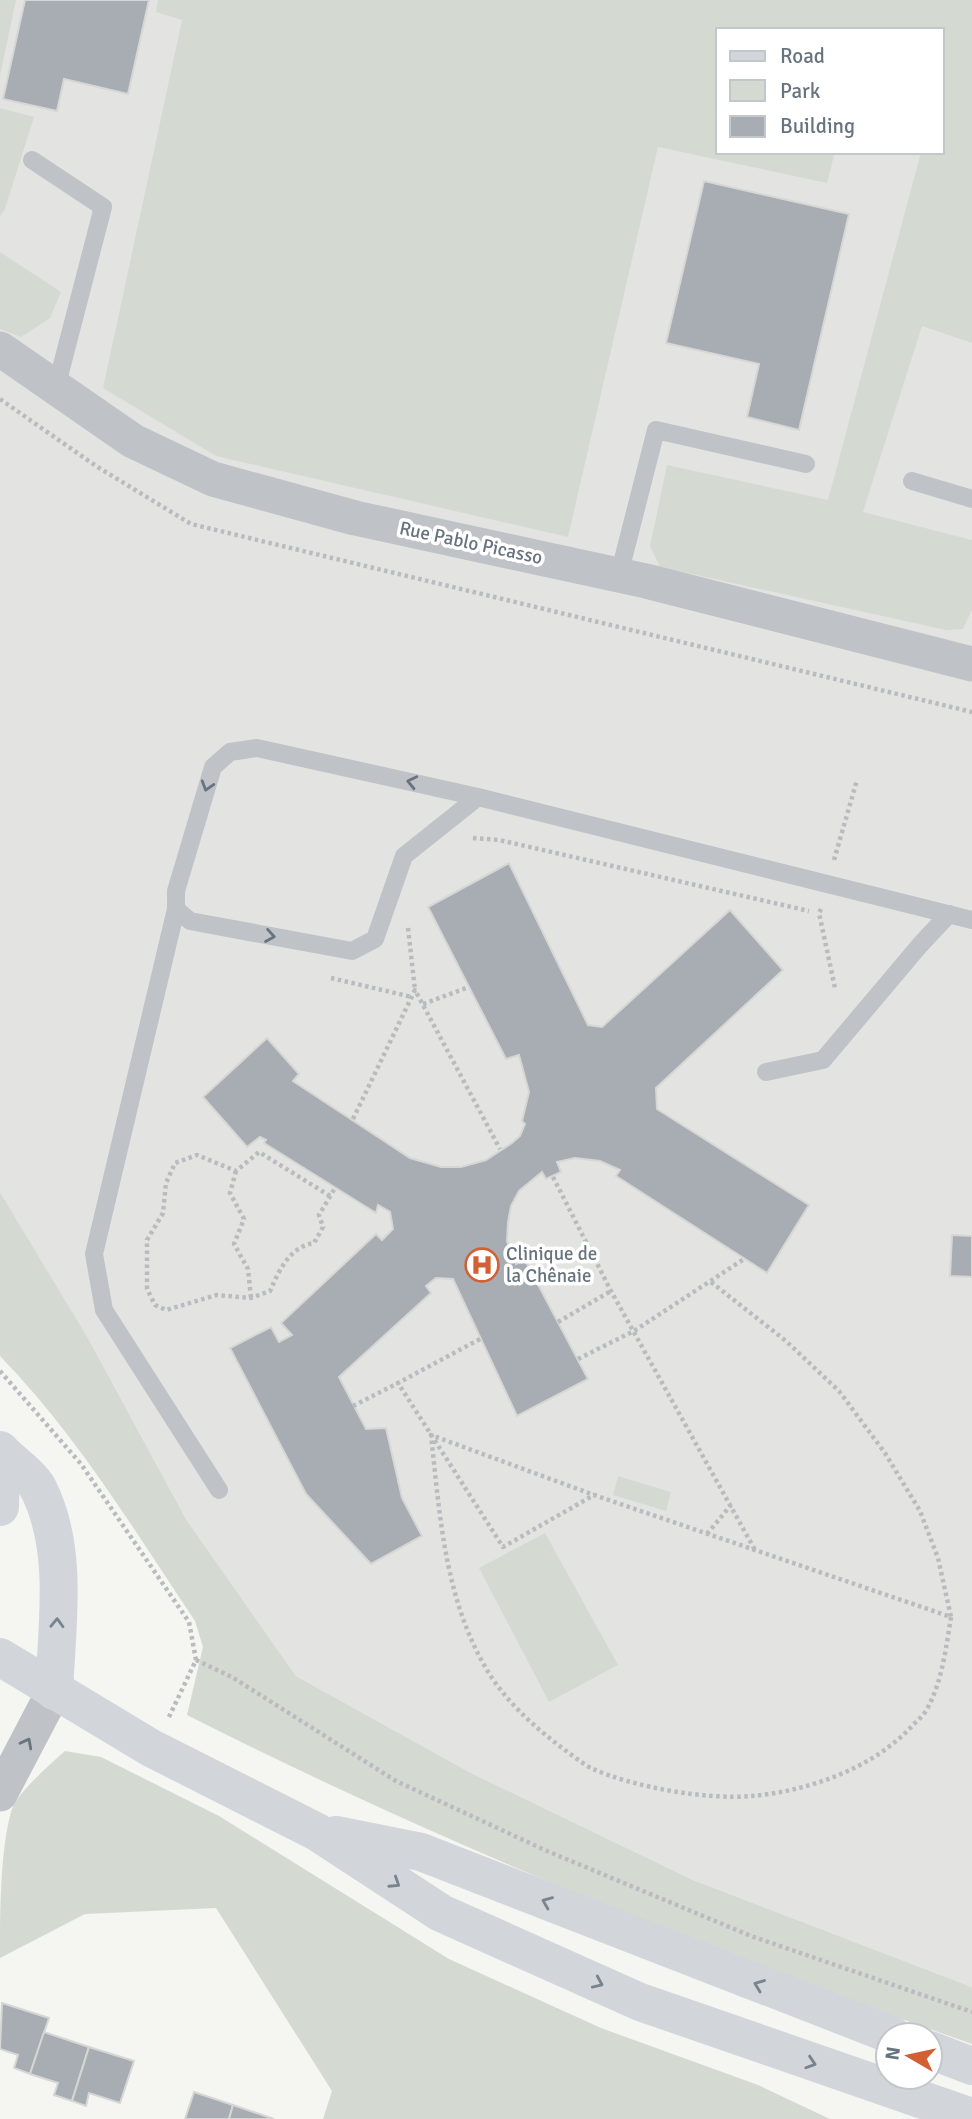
<svg xmlns="http://www.w3.org/2000/svg" width="972" height="2119" viewBox="0 0 972 2119" font-family="Signika,sans-serif">
  <rect width="100%" height="100%" fill="#f5f5f2"/>
  <path fill="#e3e4e2" fill-rule="evenodd" d="M 0,0 L 972,0 L 972,1987 L 693,1880 L 471,1773 L 296,1676 L 186,1519 L 88,1338 L 0,1192 ZM 718,30 L 942,30 L 942,152 L 718,152 Z"/>
  <g fill="#d4dad2">
    <path d="M 0,0 L 16,0 L 0,76 Z"/>
    <path d="M 158,0 L 972,0 L 972,343 L 922,326 L 863,512 L 972,540 L 972,610 L 963,629 L 946,630 L 660,567 L 650,546 L 667,465 L 828,500 L 921,152 L 942,152 L 942,30 L 718,30 L 718,152 L 835,152 L 827,183 L 658,147 L 568,537 L 216,456 L 103,388 L 182,20 L 156,12 Z"/>
    <path d="M 0,108 L 34,117 L 5,209 L 0,216 Z"/>
    <path d="M 0,252 L 61,292 L 50,318 L 21,337 L 0,329 Z"/>
    <path d="M 0,1192 L 88,1338 L 186,1519 L 296,1676 L 471,1773 L 693,1880 L 972,1987 L 972,2044 C 704,1950 440,1843 187,1715 L 203,1647 L 195,1621 C 134,1530 77,1435 0,1356 Z"/>
    <path d="M 618,1476 L 671,1492 L 666,1511 L 613,1495 Z"/>
    <path d="M 545,1533 L 618,1665 L 549,1702 L 479,1568 Z"/>
    <path d="M 65,1751 L 101,1757 L 219,1816 L 449,1959 L 601,2028 L 758,2085 L 830,2119 L 323,2119 L 332,2091 L 216,1908 L 85,1914 L 0,1958 C 0,1915 0,1843 13,1806 C 24,1787 48,1766 65,1751 Z"/>
  </g>
  <g fill="#a7adb2" stroke="#d6d7d5" stroke-width="2">
    <path d="M 25,0 L 149,0 L 128,94 L 64,79 L 57,111 L 3,99 Z"/>
    <path d="M 704,181 L 849,214 L 799,430 L 747,417 L 759,364 L 666,343 Z"/>
    <path d="M 509,863 L 588,1025 L 602,1027 L 730,910 L 783,970 L 656,1088 L 657,1109 L 809,1205 L 767,1273 L 616,1176 L 620,1170 L 600,1161 L 575,1158 L 557,1162 L 561,1172 L 546,1179 L 542,1172 L 519,1191 L 511,1206 L 508,1222 L 507,1241 L 516,1264 L 525,1260 L 588,1379 L 517,1416 L 453,1279 L 436,1278 L 426,1286 L 431,1293 L 339,1377 L 366,1429 L 386,1428 L 402,1498 L 422,1536 L 371,1564 L 306,1494 L 230,1348 L 271,1327 L 279,1342 L 292,1335 L 281,1323 L 376,1234 L 382,1240 L 393,1229 L 390,1212 L 378,1205 L 376,1213 L 264,1143 L 266,1140 L 260,1137 L 247,1147 L 203,1097 L 267,1038 L 299,1074 L 293,1081 L 410,1158 L 441,1167 L 461,1167 L 486,1160 L 512,1143 L 520,1136 L 525,1124 L 522,1121 L 529,1092 L 519,1055 L 506,1059 L 428,907 Z"/>
    <path d="M 952,1235 L 972,1236 L 972,1277 L 950,1276 Z"/>
    <path d="M 2,2003 L 49,2018 L 30,2074 L 14,2068 L 18,2055 L 0,2049 Z"/>
    <path d="M 44,2032 L 89,2047 L 72,2101 L 54,2095 L 58,2083 L 30,2074 Z"/>
    <path d="M 89,2047 L 134,2061 L 120,2103 L 89,2093 L 86,2106 L 72,2101 Z"/>
    <path d="M 194,2092 L 233,2105 L 229,2119 L 185,2119 Z"/>
    <path d="M 233,2105 L 274,2119 L 229,2119 Z"/>
  </g>
  <g fill="none" stroke-linecap="round" stroke-linejoin="round">
    <g stroke="#b9bbbe" stroke-width="4.5" stroke-dasharray="3.5 3.5" stroke-linecap="butt">
      <path d="M 0,399 L 96,466 L 191,524 L 972,712"/>
      <path d="M 473,838 L 499,840 L 809,911"/>
      <path d="M 834,860 L 857,780"/>
      <path d="M 821,909 L 819,913 L 835,988"/>
      <path d="M 408,928 L 415,990"/>
      <path d="M 331,978 L 412,997"/>
      <path d="M 423,1004 L 469,987"/>
      <path d="M 353,1119 L 415,990 L 500,1149"/>
      <path d="M 236,1171 L 230,1193 L 244,1219 L 234,1244 L 248,1269 L 251,1298"/>
      <path d="M 553,1177 L 611,1291 L 755,1550"/>
      <path d="M 330,1196 L 259,1152 L 236,1171 L 197,1155 L 175,1163 L 166,1183 L 163,1213 L 147,1240 L 147,1289 L 155,1305 L 166,1310 L 217,1295 L 251,1298 L 270,1291 C 279,1271 289,1247 314,1243 L 323,1227 L 319,1215 L 335,1188"/>
      <path d="M 711,1282 L 786,1341 L 839,1391 L 885,1453 L 920,1511 L 938,1558 L 951,1617"/>
      <path d="M 558,1322 L 611,1291"/>
      <path d="M 480,1339 L 398,1383 L 503,1547 L 594,1495 L 951,1617 C 946,1648 942,1682 927,1709 C 924,1715 918,1720 913,1725 C 874,1768 809,1791 752,1796 C 706,1800 632,1787 591,1768 C 583,1764 576,1758 569,1753 C 539,1731 511,1707 490,1675 C 445,1603 440,1517 431,1435 L 594,1495"/>
      <path d="M 578,1359 L 634,1331 L 744,1259"/>
      <path d="M 0,1371 L 81,1464 L 189,1622 L 196,1660 L 169,1717"/>
      <path d="M 353,1406 L 398,1383"/>
      <path d="M 707,1534 L 731,1505"/>
      <path d="M 196,1660 L 232,1677 L 396,1781 L 547,1851 L 751,1936 L 972,2012"/>
    </g>
    <g stroke="#bfc2c6" stroke-width="18">
      <path d="M 32,160 L 103,207 L 56,388"/>
      <path d="M 912,481 L 972,499"/>
      <path d="M 619,575 L 656,430 L 806,464"/>
      <path d="M 478,797 L 404,856 L 375,939 L 352,951 L 190,921 L 176,909 L 176,891 L 213,767 L 230,752 L 257,748 L 478,797 L 972,920"/>
      <path d="M 176,909 L 94,1254 L 104,1310 L 219,1490"/>
      <path d="M 766,1072 L 823,1060 L 920,945 L 949,914"/>
    </g>
    <g stroke="#bfc2c6" stroke-width="35">
      <path d="M 0,349 L 133,441 L 213,479 L 355,518 L 646,581 L 972,664"/>
      <path d="M 0,1794 L 54,1691"/>
    </g>
    <g stroke="#d2d6da" stroke-width="38">
      <path d="M 0,1450 C 11,1462 30,1474 38,1488 C 69,1549 57,1625 54,1691"/>
      <path d="M 0,1507 L 1,1451"/>
      <path d="M 0,1657 L 151,1748 L 317,1832 L 441,1913 L 640,2002 L 972,2117"/>
      <path d="M 336,1835 L 421,1852 L 892,2035"/>
      <path d="M 930,2050 L 972,2066"/>
    </g>
  </g>
  <defs><path id="oneway-chevron" d="M-2-3.5L2.5 0L-2 3.5" fill="none" stroke-width="1.6" stroke-linecap="round" stroke-linejoin="round" transform="scale(1.75)"/></defs>
  <g stroke="#677480">
    <use href="#oneway-chevron" transform="translate(412 782) rotate(-167)"/>
    <use href="#oneway-chevron" transform="translate(207 786) rotate(107)"/>
    <use href="#oneway-chevron" transform="translate(270 936) rotate(10)"/>
    <use href="#oneway-chevron" transform="translate(27 1743) rotate(-62)"/>
  </g>
  <g stroke="#77838e">
    <use href="#oneway-chevron" transform="translate(57 1623) rotate(-88)"/>
    <use href="#oneway-chevron" transform="translate(395 1883) rotate(33)"/>
    <use href="#oneway-chevron" transform="translate(547 1902) rotate(-158)"/>
    <use href="#oneway-chevron" transform="translate(598 1983) rotate(24)"/>
    <use href="#oneway-chevron" transform="translate(759 1985) rotate(-159)"/>
    <use href="#oneway-chevron" transform="translate(811 2063) rotate(18)"/>
  </g>
  <defs>
    <symbol id="hospital-ring" viewBox="-11 -11 22 22"><circle r="9.5" fill="#fff" stroke="#d36035" stroke-width="1.5"/><path d="M-5-5h3v3.5h4V-5h3V5h-3V1.5h-4V5h-3Z" fill="#d36035"/></symbol>
  </defs>
  <g fill-rule="evenodd">
    <use href="#hospital-ring" x="463" y="1246" width="38" height="38"/>
  </g>
  <g text-anchor="middle" dominant-baseline="central" stroke-width="7" stroke-linejoin="round" paint-order="stroke">
    <g font-size="19" fill="#677480" stroke="#fff">
      <text transform="translate(471 543) rotate(12)">Rue Pablo Picasso</text>
    </g>
    <g font-size="19" fill="#677480" stroke="#fff" text-anchor="start">
      <text x="506" y="1254">Clinique de<tspan x="506" dy="22">la Chênaie</tspan></text>
    </g>
  </g>
  <rect x="716" y="28" width="228" height="126" fill="#ffffff" stroke="#c2c7cc" stroke-width="2"/>
  <rect x="730" y="51" width="35" height="10" fill="#d2d6da" stroke="#c2c7cc" stroke-width="2"/>
  <text x="780" y="63" font-size="21" fill="#677480">Road</text>
  <rect x="730" y="80" width="35" height="21" fill="#d4dad2" stroke="#c2c7cc" stroke-width="2"/>
  <text x="780" y="98" font-size="21" fill="#677480">Park</text>
  <rect x="730" y="116" width="35" height="21" fill="#a7adb2" stroke="#c2c7cc" stroke-width="2"/>
  <text x="780" y="133" font-size="21" fill="#677480">Building</text>
  <g transform="translate(909 2056) rotate(279)"><circle r="33" fill="#ffffff" stroke="#c2c7cc" stroke-width="2"/>
  <path d="M0-5L12 26L0 18L-12 26Z" fill="#d36035"/>
  <text y="-10" font-size="19" font-weight="bold" text-anchor="middle" fill="#677480">N</text>
  </g>
</svg>
